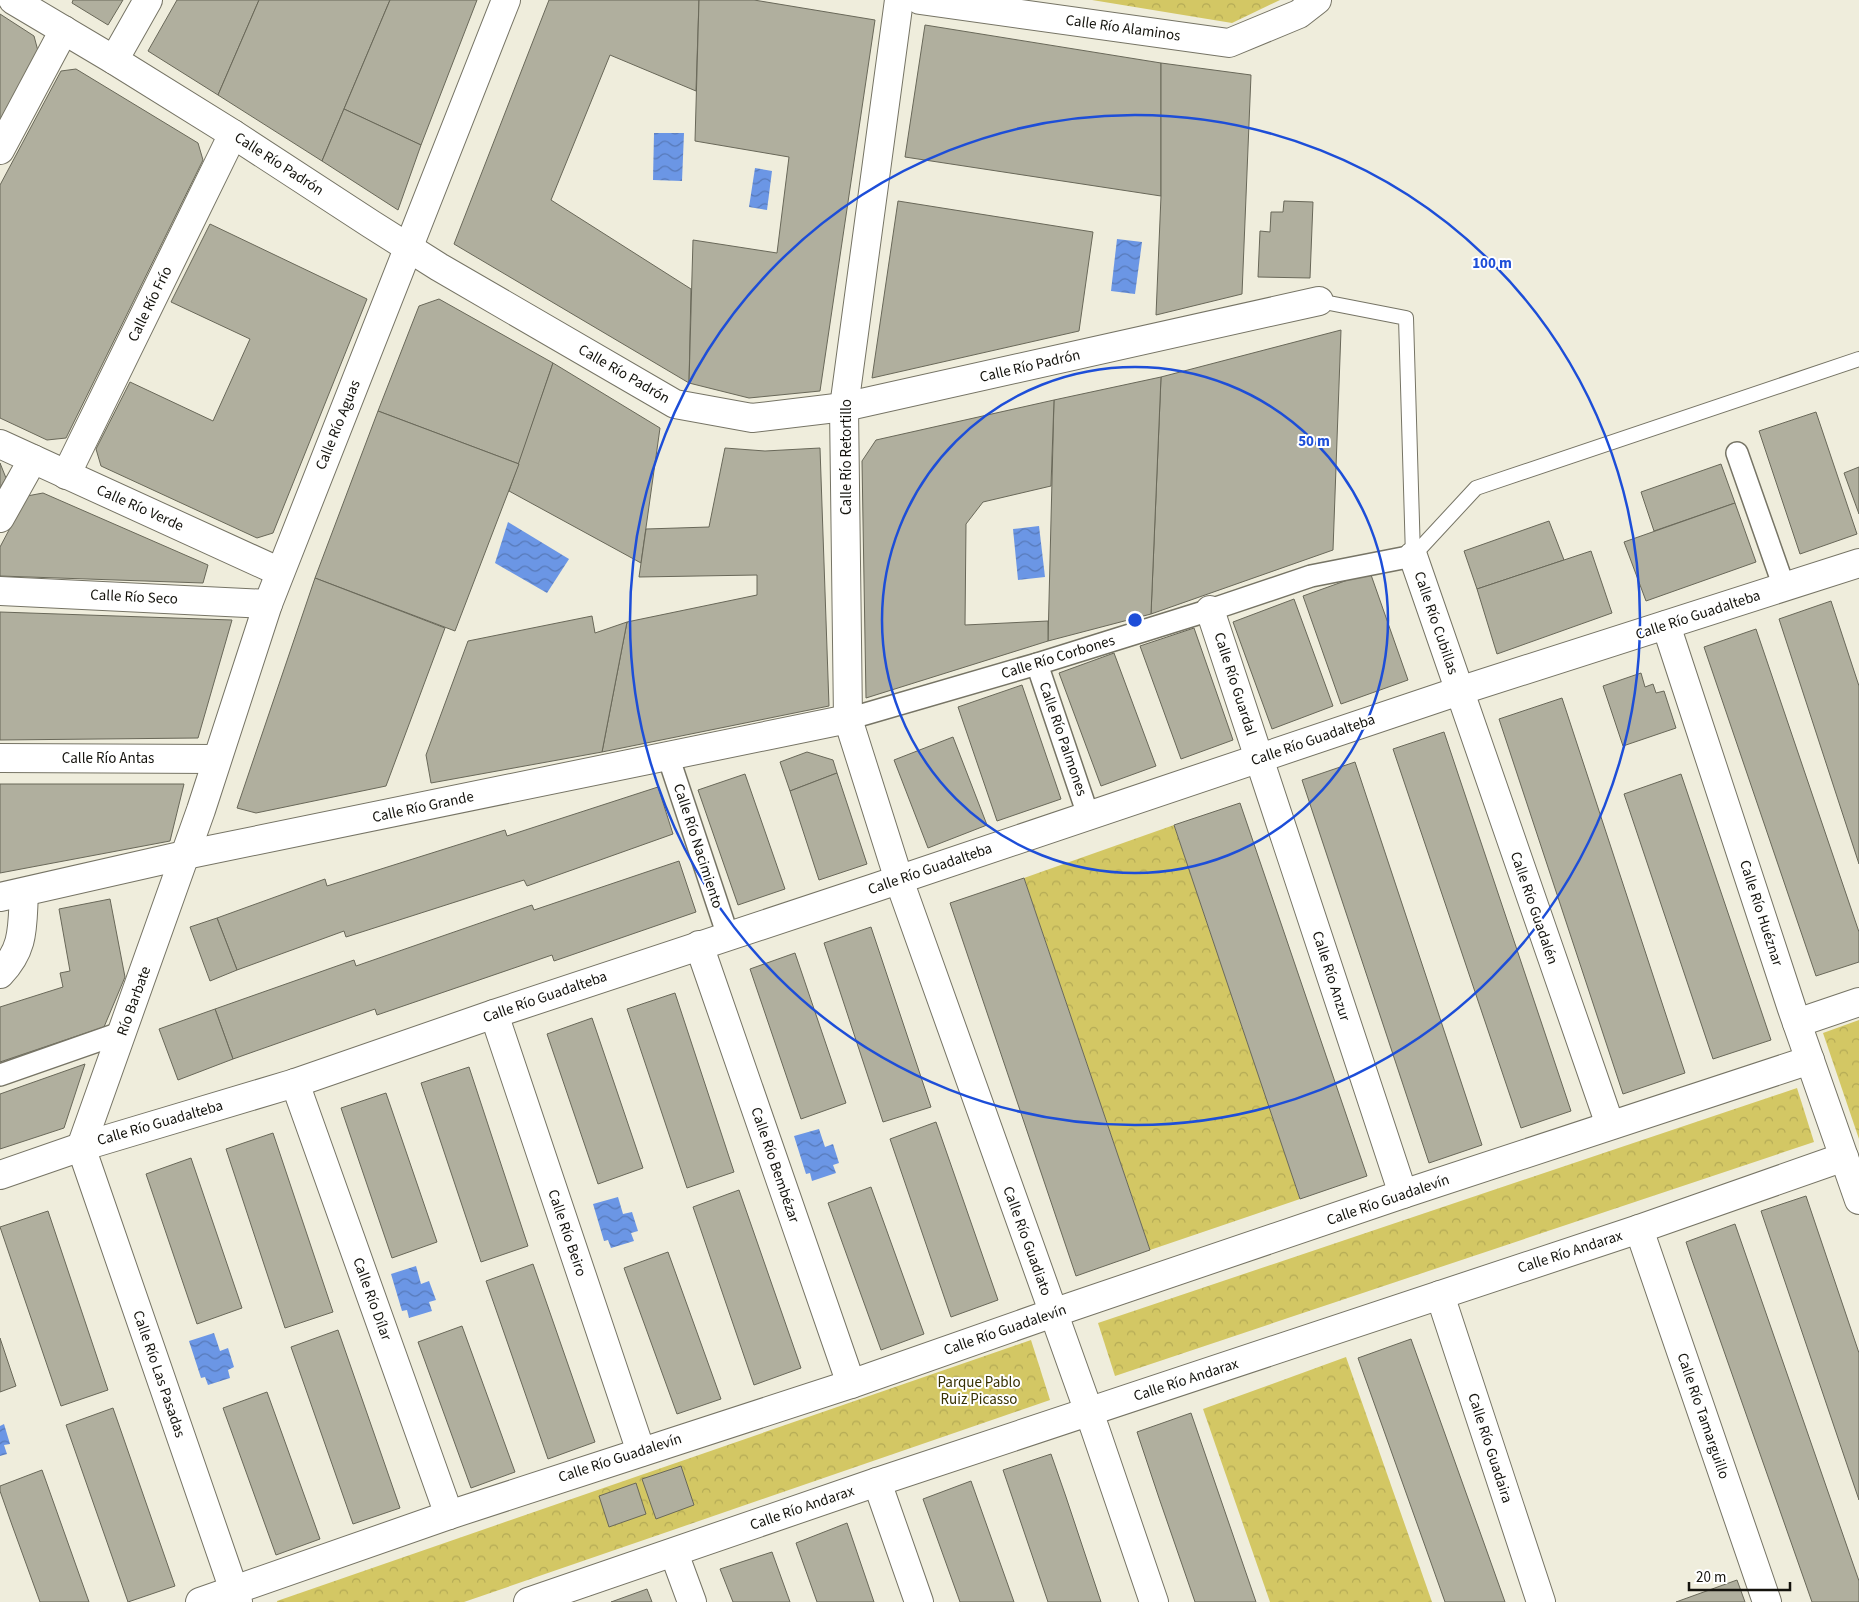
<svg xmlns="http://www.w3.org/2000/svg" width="1859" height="1602" viewBox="0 0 1859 1602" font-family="'Source Sans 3',sans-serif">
  <defs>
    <pattern id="forest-crowns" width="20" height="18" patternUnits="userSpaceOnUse" patternTransform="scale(1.25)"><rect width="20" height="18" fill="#d3c764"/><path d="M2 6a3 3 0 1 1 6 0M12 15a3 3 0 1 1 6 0" fill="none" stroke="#b4aa56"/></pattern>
    <pattern id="water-waves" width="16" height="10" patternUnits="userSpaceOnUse" patternTransform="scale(1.25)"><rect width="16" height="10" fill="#6b96e5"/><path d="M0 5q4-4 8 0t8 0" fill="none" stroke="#5779b8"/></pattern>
  </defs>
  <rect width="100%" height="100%" fill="#efeddc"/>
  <g fill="url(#forest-crowns)">
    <path d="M 1092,0 L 1280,0 L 1232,23 Z"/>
    <path d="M 1174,825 L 1300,1199 L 1150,1250 L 1024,878 Z"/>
    <path d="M 1859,1020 L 1859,1139 L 1823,1033 Z"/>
    <path d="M 1797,1088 L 1814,1142 L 1115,1376 L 1098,1323 Z"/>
    <path d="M 1031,1340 L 1050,1400 L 464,1602 L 277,1602 L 277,1601 Z"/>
    <path d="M 1346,1357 L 1432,1602 L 1270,1602 L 1203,1409 Z"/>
  </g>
  <g fill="url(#water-waves)">
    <path d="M 654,133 L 684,133 L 682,181 L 653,180 Z"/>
    <path d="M 755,168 L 772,171 L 767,210 L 749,207 Z"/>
    <path d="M 1117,239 L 1142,242 L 1135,294 L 1111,291 Z"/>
    <path d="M 508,522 L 569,559 L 547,593 L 495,563 Z"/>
    <path d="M 1039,526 L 1045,577 L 1018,580 L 1013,529 Z"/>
    <path d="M 819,1129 L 825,1147 L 833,1144 L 839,1163 L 833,1165 L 836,1173 L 812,1181 L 810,1173 L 806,1174 L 794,1136 Z"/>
    <path d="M 618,1197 L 623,1214 L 632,1212 L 638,1231 L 631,1233 L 634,1241 L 611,1248 L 608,1240 L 604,1241 L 593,1204 Z"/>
    <path d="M 416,1266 L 421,1284 L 429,1281 L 436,1300 L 429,1302 L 432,1311 L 409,1318 L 407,1310 L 402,1311 L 391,1274 Z"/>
    <path d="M 214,1333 L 220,1351 L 228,1348 L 234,1367 L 228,1370 L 230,1378 L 208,1385 L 205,1377 L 201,1378 L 189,1341 Z"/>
    <path d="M 4,1424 L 10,1444 L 4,1445 L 7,1454 L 0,1456 L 0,1426 Z"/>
  </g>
  <g fill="#b0af9e" stroke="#696859">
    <path d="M 73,0 L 123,0 L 108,25 L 72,3 Z"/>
    <path d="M 177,0 L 259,0 L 218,95 L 148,51 Z"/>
    <path d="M 259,0 L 390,0 L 322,161 L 218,95 Z"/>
    <path d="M 390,0 L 477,0 L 421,145 L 344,109 Z"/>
    <path d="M 549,0 L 699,0 L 696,91 L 610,55 L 551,200 L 691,289 L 689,383 L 454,244 Z"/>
    <path d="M 699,0 L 754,0 L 875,20 L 820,391 L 749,398 L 689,383 L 693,240 L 777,253 L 789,157 L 695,141 Z"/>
    <path d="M 0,14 L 34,36 L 38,51 L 0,120 Z"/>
    <path d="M 925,25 L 1161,63 L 1161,196 L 905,157 Z"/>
    <path d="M 1161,63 L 1251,75 L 1242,294 L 1156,315 L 1161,196 Z"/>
    <path d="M 76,69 L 198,143 L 203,160 L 66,438 L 47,440 L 0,418 L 0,185 L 61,71 Z"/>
    <path d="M 344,109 L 421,145 L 398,210 L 322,161 Z"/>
    <path d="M 898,201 L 1093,232 L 1079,331 L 872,378 Z"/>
    <path d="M 1284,201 L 1313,202 L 1310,278 L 1258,277 L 1260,231 L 1270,232 L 1271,212 L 1283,212 Z"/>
    <path d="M 210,224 L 367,299 L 273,533 L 257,538 L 101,466 L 96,449 L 130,382 L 213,421 L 250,339 L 171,302 Z"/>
    <path d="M 439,299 L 553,363 L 519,464 L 378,411 L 419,306 Z"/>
    <path d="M 1341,330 L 1333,550 L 1151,614 L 1161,377 Z"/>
    <path d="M 553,363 L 660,428 L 641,563 L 509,491 Z"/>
    <path d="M 1161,377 L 1151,614 L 1048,641 L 1054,400 Z"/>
    <path d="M 1054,400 L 1051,486 L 983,502 L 966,524 L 965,625 L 1048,621 L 1048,641 L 866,698 L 862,461 L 876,440 Z"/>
    <path d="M 378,411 L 519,464 L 455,631 L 315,578 Z"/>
    <path d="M 1816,412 L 1857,534 L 1800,554 L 1759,431 Z"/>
    <path d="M 725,448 L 765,451 L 820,448 L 829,706 L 602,752 L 627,622 L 757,595 L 757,575 L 639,577 L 646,529 L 709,527 Z"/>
    <path d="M 0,463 L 6,478 L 0,488 Z"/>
    <path d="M 1721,464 L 1735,503 L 1654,531 L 1641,492 Z"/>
    <path d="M 1859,467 L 1859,514 L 1844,473 Z"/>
    <path d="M 43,493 L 208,565 L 203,583 L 0,576 L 0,547 L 27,496 Z"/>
    <path d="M 1735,503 L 1756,562 L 1646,601 L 1624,542 Z"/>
    <path d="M 1549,521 L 1564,560 L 1477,589 L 1464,551 Z"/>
    <path d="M 1591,551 L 1612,613 L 1497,654 L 1477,589 Z"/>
    <path d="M 1370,572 L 1408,680 L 1341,704 L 1303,596 Z"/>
    <path d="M 315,578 L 445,628 L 386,786 L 256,813 L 237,808 Z"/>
    <path d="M 1294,599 L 1333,706 L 1272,729 L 1233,622 Z"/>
    <path d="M 1831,601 L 1859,686 L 1859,864 L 1779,619 Z"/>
    <path d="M 0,612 L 232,620 L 198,738 L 0,740 Z"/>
    <path d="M 592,616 L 595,633 L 627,622 L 602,752 L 431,783 L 426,755 L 468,641 Z"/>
    <path d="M 1194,628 L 1233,740 L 1181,759 L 1140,646 Z"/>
    <path d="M 1756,629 L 1859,932 L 1859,962 L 1816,976 L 1704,647 Z"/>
    <path d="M 1114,653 L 1156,766 L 1101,786 L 1059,673 Z"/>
    <path d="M 1641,673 L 1645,687 L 1653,684 L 1656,693 L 1664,691 L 1676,728 L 1623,746 L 1603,686 Z"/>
    <path d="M 1022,685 L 1061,799 L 997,821 L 958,707 Z"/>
    <path d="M 1562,698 L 1685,1073 L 1623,1094 L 1499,719 Z"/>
    <path d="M 1444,732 L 1571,1111 L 1521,1128 L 1393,749 Z"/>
    <path d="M 953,737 L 987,825 L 928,848 L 894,760 Z"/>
    <path d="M 807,752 L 833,760 L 837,773 L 790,791 L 780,762 Z"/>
    <path d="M 1355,762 L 1482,1145 L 1429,1163 L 1302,780 Z"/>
    <path d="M 837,773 L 867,864 L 819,880 L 790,791 Z"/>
    <path d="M 745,774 L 785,889 L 738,905 L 698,790 Z"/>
    <path d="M 1681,774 L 1771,1040 L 1713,1059 L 1624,794 Z"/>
    <path d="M 0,784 L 184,784 L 170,841 L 0,873 Z"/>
    <path d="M 658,787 L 673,834 L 527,886 L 524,880 L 346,937 L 344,931 L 237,970 L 217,918 L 325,879 L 327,886 L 505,830 L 507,836 Z"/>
    <path d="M 1240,803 L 1367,1176 L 1300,1199 L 1174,825 Z"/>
    <path d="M 679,861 L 696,912 L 554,961 L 552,955 L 377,1015 L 375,1009 L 233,1059 L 215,1009 L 354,960 L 356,966 L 532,905 L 534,910 Z"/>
    <path d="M 1024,878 L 1150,1250 L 1076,1276 L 950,903 Z"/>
    <path d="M 110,899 L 125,977 L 104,1027 L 0,1062 L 0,1007 L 63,987 L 60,973 L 70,971 L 59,909 Z"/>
    <path d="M 217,918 L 237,970 L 210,981 L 190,927 Z"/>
    <path d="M 871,927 L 931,1107 L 883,1122 L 824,943 Z"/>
    <path d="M 795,953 L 846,1103 L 801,1119 L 750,969 Z"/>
    <path d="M 675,993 L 734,1172 L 687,1188 L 627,1009 Z"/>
    <path d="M 215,1009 L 233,1059 L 178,1080 L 159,1029 Z"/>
    <path d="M 592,1018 L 643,1168 L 598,1184 L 547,1034 Z"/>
    <path d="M 85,1064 L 64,1128 L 0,1149 L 0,1094 Z"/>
    <path d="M 469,1067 L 528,1246 L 481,1262 L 421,1083 Z"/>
    <path d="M 386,1093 L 437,1242 L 392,1258 L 341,1108 Z"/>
    <path d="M 936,1122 L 998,1300 L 951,1317 L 890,1139 Z"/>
    <path d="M 273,1133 L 333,1312 L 285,1328 L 226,1149 Z"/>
    <path d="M 191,1158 L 242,1308 L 197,1324 L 146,1174 Z"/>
    <path d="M 871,1187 L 924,1334 L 881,1350 L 828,1203 Z"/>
    <path d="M 739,1190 L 801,1368 L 754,1385 L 693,1207 Z"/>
    <path d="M 1806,1196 L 1859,1353 L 1859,1500 L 1761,1211 Z"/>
    <path d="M 48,1211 L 108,1390 L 61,1406 L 0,1227 Z"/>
    <path d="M 1735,1224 L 1859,1581 L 1859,1602 L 1812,1602 L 1692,1260 L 1686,1242 Z"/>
    <path d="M 668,1252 L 721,1399 L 677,1414 L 624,1268 Z"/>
    <path d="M 533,1264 L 595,1442 L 548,1459 L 486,1281 Z"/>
    <path d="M 462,1326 L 515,1472 L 471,1488 L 418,1342 Z"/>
    <path d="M 338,1330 L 400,1508 L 353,1524 L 291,1347 Z"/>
    <path d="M 0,1338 L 16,1386 L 0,1392 Z"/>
    <path d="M 1411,1339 L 1480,1532 L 1505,1602 L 1445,1602 L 1358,1358 Z"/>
    <path d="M 267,1392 L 320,1539 L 276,1555 L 223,1408 Z"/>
    <path d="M 113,1408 L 175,1586 L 128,1602 L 66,1425 Z"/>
    <path d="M 1191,1413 L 1256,1602 L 1195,1602 L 1159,1498 L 1137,1432 Z"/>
    <path d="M 1051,1454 L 1066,1497 L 1101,1602 L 1048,1602 L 1003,1470 Z"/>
    <path d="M 681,1466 L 694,1505 L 656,1519 L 642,1479 Z"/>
    <path d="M 42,1470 L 89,1602 L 40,1602 L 12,1525 L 0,1491 L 0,1486 Z"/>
    <path d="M 971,1481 L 1014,1602 L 960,1602 L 923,1499 Z"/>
    <path d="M 636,1483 L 646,1514 L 609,1527 L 599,1496 Z"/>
    <path d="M 847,1523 L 874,1602 L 817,1602 L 796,1543 Z"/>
    <path d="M 772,1552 L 790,1602 L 733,1602 L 720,1569 Z"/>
    <path d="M 1737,1580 L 1745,1602 L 1676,1602 Z"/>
    <path d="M 647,1589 L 652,1602 L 611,1602 Z"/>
  </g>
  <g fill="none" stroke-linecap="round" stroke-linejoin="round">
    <defs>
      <g id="service">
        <path d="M 1319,301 L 1406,318 L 1413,556"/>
        <path d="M 1413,556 L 1476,488 L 1859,359"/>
      </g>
      <g id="pedestrian">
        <path d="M 1737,453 L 1784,587"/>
        <path d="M 1037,664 L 1088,815"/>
        <path d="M 848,719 L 1037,664 L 1210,610 L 1311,576 L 1413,556"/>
        <path d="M 668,756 L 728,936"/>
        <path d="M 0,1075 L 123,1032"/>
      </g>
      <g id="minor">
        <path d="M 13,0 L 114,60 L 233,134 L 371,224 L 439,267 L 675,404 L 752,418 L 844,407 L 1319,301"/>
        <path d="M 899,0 L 844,407 L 848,719 L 899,880 L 1095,1429 L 1154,1602"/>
        <path d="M 920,0 L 1229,43 L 1299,14 L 1317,0"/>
        <path d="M 114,60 L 148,0"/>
        <path d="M 0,150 L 64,30"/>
        <path d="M 0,444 L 280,572"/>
        <path d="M 66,475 L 233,134"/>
        <path d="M 0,518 L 33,459"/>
        <path d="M 1413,556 L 1610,1125"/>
        <path d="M 0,591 L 268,604"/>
        <path d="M 1210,610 L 1403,1194"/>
        <path d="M 1666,625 L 1792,1009 L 1859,1200"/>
        <path d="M 0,758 L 216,759"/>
        <path d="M 0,897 L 185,855 L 848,719"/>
        <path d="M 699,945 L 851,1384"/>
        <path d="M 0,974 C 25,948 22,927 24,893"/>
        <path d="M 494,1014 L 641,1452"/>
        <path d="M 1797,1023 L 1859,1002"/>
        <path d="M 295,1083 L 449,1515"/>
        <path d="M 0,1175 L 81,1147 L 295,1083 L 494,1014 L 874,888 L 1459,691 L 1859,563"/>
        <path d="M 1639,1229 L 1767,1602"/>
        <path d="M 1440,1295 L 1541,1602"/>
        <path d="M 877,1482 L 919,1602"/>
        <path d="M 674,1553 L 692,1602"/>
        <path d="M 200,1602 L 449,1515 L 851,1384 L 1053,1313 L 1403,1194 L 1810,1060"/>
        <path d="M 238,1602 L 81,1147 L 201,810 L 268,604 L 506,0"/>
        <path d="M 528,1602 L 877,1482 L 1639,1229 L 1844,1157"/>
      </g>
    </defs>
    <use href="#service" stroke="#767465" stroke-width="16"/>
    <use href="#pedestrian" stroke="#767465" stroke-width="24"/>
    <use href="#minor" stroke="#767465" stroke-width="30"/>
    <use href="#service" stroke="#fff" stroke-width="14"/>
    <use href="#pedestrian" stroke="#fff" stroke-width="21"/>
    <use href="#minor" stroke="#fff" stroke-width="28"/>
  </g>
  <g fill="none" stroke="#1d4ed8" stroke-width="2.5">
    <circle cx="1135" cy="620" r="253"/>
    <circle cx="1135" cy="620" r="505"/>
  </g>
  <g text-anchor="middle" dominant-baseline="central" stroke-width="4" stroke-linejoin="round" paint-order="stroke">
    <g font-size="15" fill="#14130d" stroke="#fff">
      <text transform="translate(1123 28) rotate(8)">Calle Río Alaminos</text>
      <text transform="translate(279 164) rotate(33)">Calle Río Padrón</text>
      <text transform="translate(150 304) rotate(-64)">Calle Río Frío</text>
      <text transform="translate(1030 366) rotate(-13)">Calle Río Padrón</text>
      <text transform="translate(624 374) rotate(30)">Calle Río Padrón</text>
      <text transform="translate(338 425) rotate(-68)">Calle Río Aguas</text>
      <text transform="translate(846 457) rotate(-90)">Calle Río Retortillo</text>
      <text transform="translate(140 508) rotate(24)">Calle Río Verde</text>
      <text transform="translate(134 597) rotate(3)">Calle Río Seco</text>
      <text transform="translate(1698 615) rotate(-18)">Calle Río Guadalteba</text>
      <text transform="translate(1436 623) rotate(71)">Calle Río Cubillas</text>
      <text transform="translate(1058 657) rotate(-17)">Calle Río Corbones</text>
      <text transform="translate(1235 684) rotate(72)">Calle Río Guardal</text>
      <text transform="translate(1063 739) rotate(71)">Calle Río Palmones</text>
      <text transform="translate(1313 740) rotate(-19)">Calle Río Guadalteba</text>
      <text x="108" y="758">Calle Río Antas</text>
      <text transform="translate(423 807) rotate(-12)">Calle Río Grande</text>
      <text transform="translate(698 846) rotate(72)">Calle Río Nacimiento</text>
      <text transform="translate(930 869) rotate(-19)">Calle Río Guadalteba</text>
      <text transform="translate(1534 908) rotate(71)">Calle Río Guadalén</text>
      <text transform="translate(1761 913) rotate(72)">Calle Río Huéznar</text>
      <text transform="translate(1331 976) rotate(72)">Calle Río Anzur</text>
      <text transform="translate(545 997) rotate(-19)">Calle Río Guadalteba</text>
      <text transform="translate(134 1001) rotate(-70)">Río Barbate</text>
      <text transform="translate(160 1123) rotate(-16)">Calle Río Guadalteba</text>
      <text transform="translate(775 1165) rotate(71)">Calle Río Bembézar</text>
      <text transform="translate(1388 1200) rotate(-19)">Calle Río Guadalevín</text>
      <text transform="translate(567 1233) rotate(71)">Calle Río Beiro</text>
      <text transform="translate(1027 1241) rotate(70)">Calle Río Guadiato</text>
      <text transform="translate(1570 1252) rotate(-18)">Calle Río Andarax</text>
      <text transform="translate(372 1299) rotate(70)">Calle Río Dílar</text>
      <text transform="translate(1005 1330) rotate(-19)">Calle Río Guadalevín</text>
      <text transform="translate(159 1374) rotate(71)">Calle Río Las Pasadas</text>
      <text transform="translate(1186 1380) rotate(-18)">Calle Río Andarax</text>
      <text transform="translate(1703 1416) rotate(71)">Calle Río Tamarguillo</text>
      <text transform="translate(1490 1448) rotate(72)">Calle Río Guadaira</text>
      <text transform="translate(620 1458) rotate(-18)">Calle Río Guadalevín</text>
      <text transform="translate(802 1508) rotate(-19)">Calle Río Andarax</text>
    </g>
    <g font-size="15" fill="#363002" stroke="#fff">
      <text x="979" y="1382">Parque Pablo<tspan x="979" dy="17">Ruiz Picasso</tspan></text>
    </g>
  </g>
  <circle cx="1135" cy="620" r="8" fill="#1d4ed8" stroke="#fff" stroke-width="2.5"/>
  <g font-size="15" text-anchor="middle" font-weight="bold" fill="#1d4ed8" stroke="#fff" stroke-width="4" stroke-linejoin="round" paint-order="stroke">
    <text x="1492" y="268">100 m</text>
    <text x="1314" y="446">50 m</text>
  </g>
  <path d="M1689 1582v8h101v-8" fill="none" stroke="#14130d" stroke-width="2.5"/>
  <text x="1696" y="1582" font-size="15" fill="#14130d" stroke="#ffffff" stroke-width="4" paint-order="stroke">20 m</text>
</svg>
